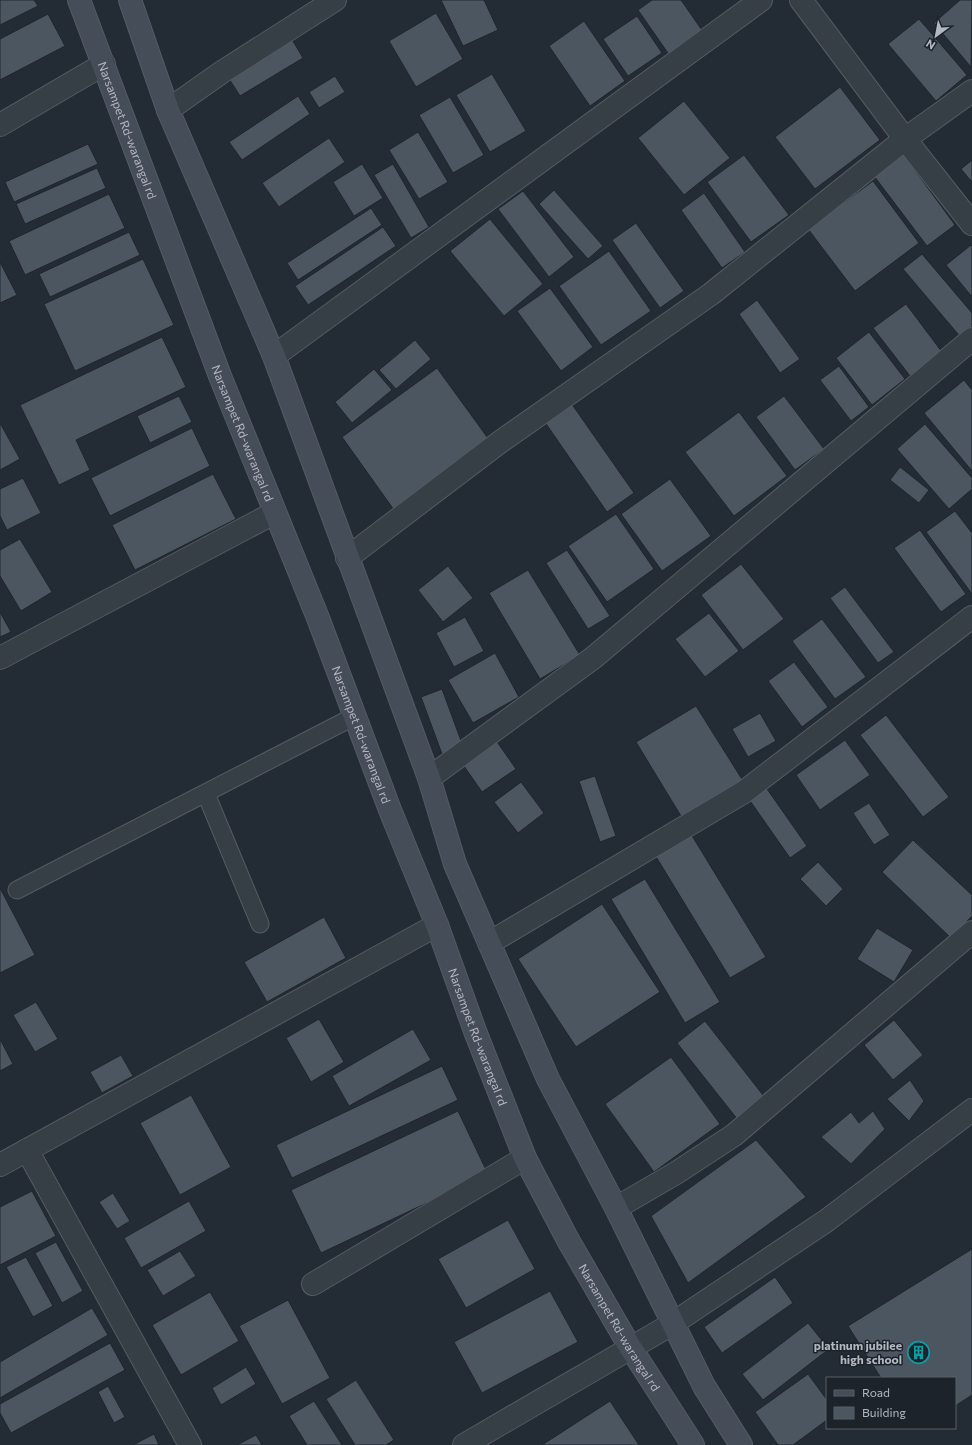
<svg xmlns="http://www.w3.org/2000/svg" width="972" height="1445" viewBox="0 0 972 1445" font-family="Commissioner,sans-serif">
  <rect width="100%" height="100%" fill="#232c35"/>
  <g fill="#4c5660" stroke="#1e252c">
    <path d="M 0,0 L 34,0 L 38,6 L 0,25 Z"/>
    <path d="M 441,0 L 484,0 L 498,30 L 463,46 Z"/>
    <path d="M 652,0 L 681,0 L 704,33 L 670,56 L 638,10 Z"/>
    <path d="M 960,0 L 972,0 L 971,67 L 934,23 Z"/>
    <path d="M 436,13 L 463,59 L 416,87 L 389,41 Z"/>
    <path d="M 48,14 L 65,46 L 0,80 L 0,39 Z"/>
    <path d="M 637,16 L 662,53 L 628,76 L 603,39 Z"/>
    <path d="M 919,19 L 967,75 L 936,101 L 888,44 Z"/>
    <path d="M 584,21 L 625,81 L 590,106 L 549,46 Z"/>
    <path d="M 290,36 L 303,58 L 240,96 L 226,74 Z"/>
    <path d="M 492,74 L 526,131 L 490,152 L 456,95 Z"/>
    <path d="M 335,76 L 345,92 L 319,108 L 309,92 Z"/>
    <path d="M 840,87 L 880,140 L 815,189 L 775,137 Z"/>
    <path d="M 298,96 L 310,114 L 242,160 L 229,142 Z"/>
    <path d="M 450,97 L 484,155 L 453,173 L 419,115 Z"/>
    <path d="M 684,101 L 730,158 L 684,195 L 638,138 Z"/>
    <path d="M 418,132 L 448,182 L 419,199 L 389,150 Z"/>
    <path d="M 329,138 L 345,162 L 279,207 L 262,183 Z"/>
    <path d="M 88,144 L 98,164 L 14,202 L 5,182 Z"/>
    <path d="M 903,154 L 955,225 L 927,246 L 874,176 Z"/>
    <path d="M 744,155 L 789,215 L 751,242 L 707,182 Z"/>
    <path d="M 972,160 L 972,182 L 961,169 Z"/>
    <path d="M 362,164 L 383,198 L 354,216 L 333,182 Z"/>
    <path d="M 393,164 L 429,227 L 411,238 L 374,175 Z"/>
    <path d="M 97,168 L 106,188 L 25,224 L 16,204 Z"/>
    <path d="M 873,181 L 919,243 L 855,291 L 808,229 Z"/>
    <path d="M 554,190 L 603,246 L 588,259 L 539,204 Z"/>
    <path d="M 523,191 L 574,257 L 549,277 L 498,209 Z"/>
    <path d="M 704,193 L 745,252 L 722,268 L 681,210 Z"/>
    <path d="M 109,194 L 125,228 L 25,275 L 9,241 Z"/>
    <path d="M 371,208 L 382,225 L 298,280 L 287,263 Z"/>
    <path d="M 490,219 L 543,284 L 504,316 L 450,251 Z"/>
    <path d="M 636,223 L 684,291 L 660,308 L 612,240 Z"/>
    <path d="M 383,227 L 396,246 L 308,305 L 295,286 Z"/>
    <path d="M 129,232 L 140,255 L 50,297 L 39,274 Z"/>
    <path d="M 971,245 L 972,246 L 972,297 L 946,265 Z"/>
    <path d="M 609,251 L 651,311 L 601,345 L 559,286 Z"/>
    <path d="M 922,254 L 972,313 L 972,332 L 963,340 L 903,269 Z"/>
    <path d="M 143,259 L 174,325 L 75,371 L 44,304 Z"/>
    <path d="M 0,262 L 17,295 L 0,303 Z"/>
    <path d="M 550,288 L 593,347 L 561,371 L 517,311 Z"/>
    <path d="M 757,300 L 800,359 L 780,373 L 739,314 Z"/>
    <path d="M 906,304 L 942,352 L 910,376 L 873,328 Z"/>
    <path d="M 869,332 L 905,379 L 872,405 L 836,358 Z"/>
    <path d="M 162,337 L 186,387 L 76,440 L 90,470 L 59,485 L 20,405 Z"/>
    <path d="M 415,340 L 431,359 L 396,389 L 379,370 Z"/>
    <path d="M 839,366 L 869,407 L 851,421 L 820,380 Z"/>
    <path d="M 437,368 L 490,441 L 394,510 L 342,437 Z"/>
    <path d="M 374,369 L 392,390 L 352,423 L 335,402 Z"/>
    <path d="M 964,380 L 972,390 L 972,471 L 924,413 Z"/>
    <path d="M 179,396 L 192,422 L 150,443 L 137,416 Z"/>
    <path d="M 784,396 L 824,449 L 795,470 L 756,417 Z"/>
    <path d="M 569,400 L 634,493 L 607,512 L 542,418 Z"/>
    <path d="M 739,412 L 787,476 L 734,516 L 685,452 Z"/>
    <path d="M 0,423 L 20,459 L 0,470 Z"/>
    <path d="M 925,424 L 972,478 L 972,489 L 949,509 L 897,449 Z"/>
    <path d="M 192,428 L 210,466 L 110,516 L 91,478 Z"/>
    <path d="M 900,467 L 929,490 L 919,503 L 890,480 Z"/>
    <path d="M 213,474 L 236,519 L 135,570 L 112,525 Z"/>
    <path d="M 23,478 L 41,513 L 7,530 L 0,516 L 0,489 Z"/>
    <path d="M 670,479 L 711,536 L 662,571 L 621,514 Z"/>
    <path d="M 955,511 L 972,533 L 972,594 L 926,532 Z"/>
    <path d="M 616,514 L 654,569 L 607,602 L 568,546 Z"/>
    <path d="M 920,530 L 966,594 L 941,612 L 894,548 Z"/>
    <path d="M 20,539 L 52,592 L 21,611 L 0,576 L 0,550 Z"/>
    <path d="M 567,550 L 610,616 L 588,629 L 546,563 Z"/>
    <path d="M 741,564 L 784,619 L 743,650 L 701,595 Z"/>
    <path d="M 448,566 L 473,598 L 443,622 L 418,590 Z"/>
    <path d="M 528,570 L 580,655 L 540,679 L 489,593 Z"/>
    <path d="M 845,587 L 894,652 L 878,663 L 830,598 Z"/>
    <path d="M 0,612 L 11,632 L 0,637 Z"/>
    <path d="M 709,613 L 739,651 L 705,677 L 675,639 Z"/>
    <path d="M 465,617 L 484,651 L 454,667 L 436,633 Z"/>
    <path d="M 822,619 L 866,677 L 835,699 L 792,641 Z"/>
    <path d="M 495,653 L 519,697 L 473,723 L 448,680 Z"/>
    <path d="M 794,662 L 828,707 L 802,727 L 768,681 Z"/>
    <path d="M 442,689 L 463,746 L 442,754 L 421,697 Z"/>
    <path d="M 696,706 L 745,784 L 684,821 L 636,742 Z"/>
    <path d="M 760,713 L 776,741 L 748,757 L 732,729 Z"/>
    <path d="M 886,715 L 949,797 L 923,817 L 860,735 Z"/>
    <path d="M 493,736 L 516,769 L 482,792 L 459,759 Z"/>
    <path d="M 845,740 L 870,775 L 820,810 L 796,775 Z"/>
    <path d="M 595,776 L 616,836 L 600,842 L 579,781 Z"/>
    <path d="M 521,782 L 544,813 L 518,833 L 494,802 Z"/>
    <path d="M 765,786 L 807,846 L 790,858 L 748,798 Z"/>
    <path d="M 869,803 L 890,835 L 874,845 L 853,813 Z"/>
    <path d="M 691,834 L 766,957 L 730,978 L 655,855 Z"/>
    <path d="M 913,840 L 972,895 L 972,916 L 951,938 L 882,872 Z"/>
    <path d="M 818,862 L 843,889 L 826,906 L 800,879 Z"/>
    <path d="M 645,879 L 720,1002 L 685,1023 L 611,899 Z"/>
    <path d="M 0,888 L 35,955 L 0,973 Z"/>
    <path d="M 602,904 L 660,992 L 576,1047 L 518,959 Z"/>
    <path d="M 324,917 L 346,958 L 267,1002 L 244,962 Z"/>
    <path d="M 877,928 L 913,950 L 894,982 L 857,959 Z"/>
    <path d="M 36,1002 L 58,1039 L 35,1052 L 13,1015 Z"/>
    <path d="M 319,1019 L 344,1062 L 311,1082 L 286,1038 Z"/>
    <path d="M 894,1020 L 923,1055 L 893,1080 L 864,1045 Z"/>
    <path d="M 705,1021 L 770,1104 L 742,1125 L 677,1043 Z"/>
    <path d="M 413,1029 L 431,1060 L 349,1106 L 332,1076 Z"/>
    <path d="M 0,1039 L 13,1064 L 0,1071 Z"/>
    <path d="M 121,1055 L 133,1076 L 102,1093 L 90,1072 Z"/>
    <path d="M 671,1057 L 720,1124 L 654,1172 L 605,1104 Z"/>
    <path d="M 442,1066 L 458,1100 L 292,1178 L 276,1145 Z"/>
    <path d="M 910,1080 L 924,1101 L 909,1121 L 887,1099 Z"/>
    <path d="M 191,1095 L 231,1167 L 180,1195 L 140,1123 Z"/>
    <path d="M 458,1111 L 488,1174 L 321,1253 L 291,1190 Z"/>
    <path d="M 873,1111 L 885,1129 L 851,1164 L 821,1137 L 851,1112 L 859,1123 Z"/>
    <path d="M 756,1140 L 806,1197 L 688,1283 L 651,1216 Z"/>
    <path d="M 32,1191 L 56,1236 L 0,1265 L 0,1207 Z"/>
    <path d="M 113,1193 L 130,1221 L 117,1229 L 99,1202 Z"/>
    <path d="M 189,1201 L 206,1231 L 141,1268 L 124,1238 Z"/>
    <path d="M 508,1220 L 535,1269 L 466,1308 L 438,1259 Z"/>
    <path d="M 56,1242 L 83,1291 L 62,1303 L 35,1253 Z"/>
    <path d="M 972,1249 L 972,1395 L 955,1406 L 955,1378 L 881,1378 L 848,1326 Z"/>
    <path d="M 180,1251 L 196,1276 L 163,1296 L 147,1270 Z"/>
    <path d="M 26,1257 L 53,1306 L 33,1317 L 6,1267 Z"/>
    <path d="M 775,1277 L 793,1303 L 722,1353 L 704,1327 Z"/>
    <path d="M 550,1291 L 578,1342 L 482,1393 L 454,1342 Z"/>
    <path d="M 210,1292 L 239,1341 L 181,1375 L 152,1325 Z"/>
    <path d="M 288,1300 L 330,1378 L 282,1404 L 239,1326 Z"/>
    <path d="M 92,1308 L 108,1335 L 0,1398 L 0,1362 Z"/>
    <path d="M 808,1323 L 829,1349 L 763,1400 L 742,1374 Z"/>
    <path d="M 110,1343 L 125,1370 L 11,1433 L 0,1413 L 0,1404 Z"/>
    <path d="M 246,1367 L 256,1384 L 221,1405 L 212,1388 Z"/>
    <path d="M 808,1374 L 827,1400 L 827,1420 L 793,1445 L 778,1445 L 755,1412 Z"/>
    <path d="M 356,1380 L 394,1440 L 386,1445 L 355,1445 L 326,1399 Z"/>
    <path d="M 108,1386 L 125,1417 L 114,1423 L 98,1392 Z"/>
    <path d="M 314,1401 L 342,1445 L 307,1445 L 289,1416 Z"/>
    <path d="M 610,1401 L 639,1445 L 542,1445 Z"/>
    <path d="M 154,1434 L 159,1445 L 133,1445 Z"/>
    <path d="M 256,1435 L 262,1445 L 237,1445 Z"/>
  </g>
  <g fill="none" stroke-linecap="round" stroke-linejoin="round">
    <defs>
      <g id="lane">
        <path d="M 206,794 L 260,924"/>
        <path d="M 17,890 L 355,716"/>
      </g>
      <g id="street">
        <path d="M 801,0 L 905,139 L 972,224"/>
        <path d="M 168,110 L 222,72 L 335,0"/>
        <path d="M 0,125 L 104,64"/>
        <path d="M 274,356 L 761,0"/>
        <path d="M 347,558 L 500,442 L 711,294 L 905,139 L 972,91"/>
        <path d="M 0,658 L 274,513"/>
        <path d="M 429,778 L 593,658 L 972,339"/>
        <path d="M 489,943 L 744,792 L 972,617"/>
        <path d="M 27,1150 L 190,1445"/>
        <path d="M 0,1165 L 437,925"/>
        <path d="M 616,1208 L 676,1173 L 734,1135 L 972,932"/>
        <path d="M 313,1284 L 525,1158"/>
        <path d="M 464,1445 L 672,1324 L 826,1221 L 972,1110"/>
      </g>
      <g id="secondary">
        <path id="s1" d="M 79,0 L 220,376 L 318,618 L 390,810 L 437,925 L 475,1031 L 525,1158 L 568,1240 L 630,1347 L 693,1445"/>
        <path d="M 130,0 L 168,110 L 274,356 L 429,778 L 455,864 L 548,1079 L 616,1208 L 704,1386 L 741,1445"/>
      </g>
    </defs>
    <use href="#lane" stroke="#545b63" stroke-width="19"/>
    <use href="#street" stroke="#545b63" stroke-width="24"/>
    <use href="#secondary" stroke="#545b63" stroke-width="24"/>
    <use href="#lane" stroke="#363e46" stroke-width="17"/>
    <use href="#street" stroke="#363e46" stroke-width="22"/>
    <use href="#secondary" stroke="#454d58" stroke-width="22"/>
  </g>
  <defs>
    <symbol id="building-ring" viewBox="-11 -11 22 22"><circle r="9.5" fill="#1c232a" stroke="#0f9aa8" stroke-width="1.5"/><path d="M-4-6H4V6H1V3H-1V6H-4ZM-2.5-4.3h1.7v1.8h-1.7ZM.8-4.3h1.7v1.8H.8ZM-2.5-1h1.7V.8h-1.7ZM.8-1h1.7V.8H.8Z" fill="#0f9aa8"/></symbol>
  </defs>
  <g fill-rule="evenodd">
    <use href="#building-ring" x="906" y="1340" width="25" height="25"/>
  </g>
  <g text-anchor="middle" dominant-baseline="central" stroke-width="3" stroke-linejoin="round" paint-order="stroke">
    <g font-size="12" fill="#b1b8c2" stroke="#1c232a">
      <text stroke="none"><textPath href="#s1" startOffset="139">Narsampet Rd-warangal rd</textPath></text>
      <text stroke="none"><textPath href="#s1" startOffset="463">Narsampet Rd-warangal rd</textPath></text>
      <text stroke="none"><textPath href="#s1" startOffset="787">Narsampet Rd-warangal rd</textPath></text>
      <text stroke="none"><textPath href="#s1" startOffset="1111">Narsampet Rd-warangal rd</textPath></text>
      <text stroke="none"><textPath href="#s1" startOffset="1435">Narsampet Rd-warangal rd</textPath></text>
    </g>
    <g font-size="12" font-weight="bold" fill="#b1b8c2" stroke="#1c232a" text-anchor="end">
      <text x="902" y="1345">platinum jubilee<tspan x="902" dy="14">high school</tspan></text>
    </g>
  </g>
  <rect x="826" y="1377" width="130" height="52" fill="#1c232a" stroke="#585f67"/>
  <rect x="834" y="1390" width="20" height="6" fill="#454d58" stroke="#585f67"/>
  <text x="862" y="1397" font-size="12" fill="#b1b8c2">Road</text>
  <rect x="834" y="1407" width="20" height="12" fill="#4c5660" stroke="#585f67"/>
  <text x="862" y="1417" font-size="12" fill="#b1b8c2">Building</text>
  <g transform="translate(936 36) rotate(212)" stroke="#1c232a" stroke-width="3" paint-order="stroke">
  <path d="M0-3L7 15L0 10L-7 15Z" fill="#b1b8c2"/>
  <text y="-6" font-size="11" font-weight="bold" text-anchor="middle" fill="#b1b8c2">N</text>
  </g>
</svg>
